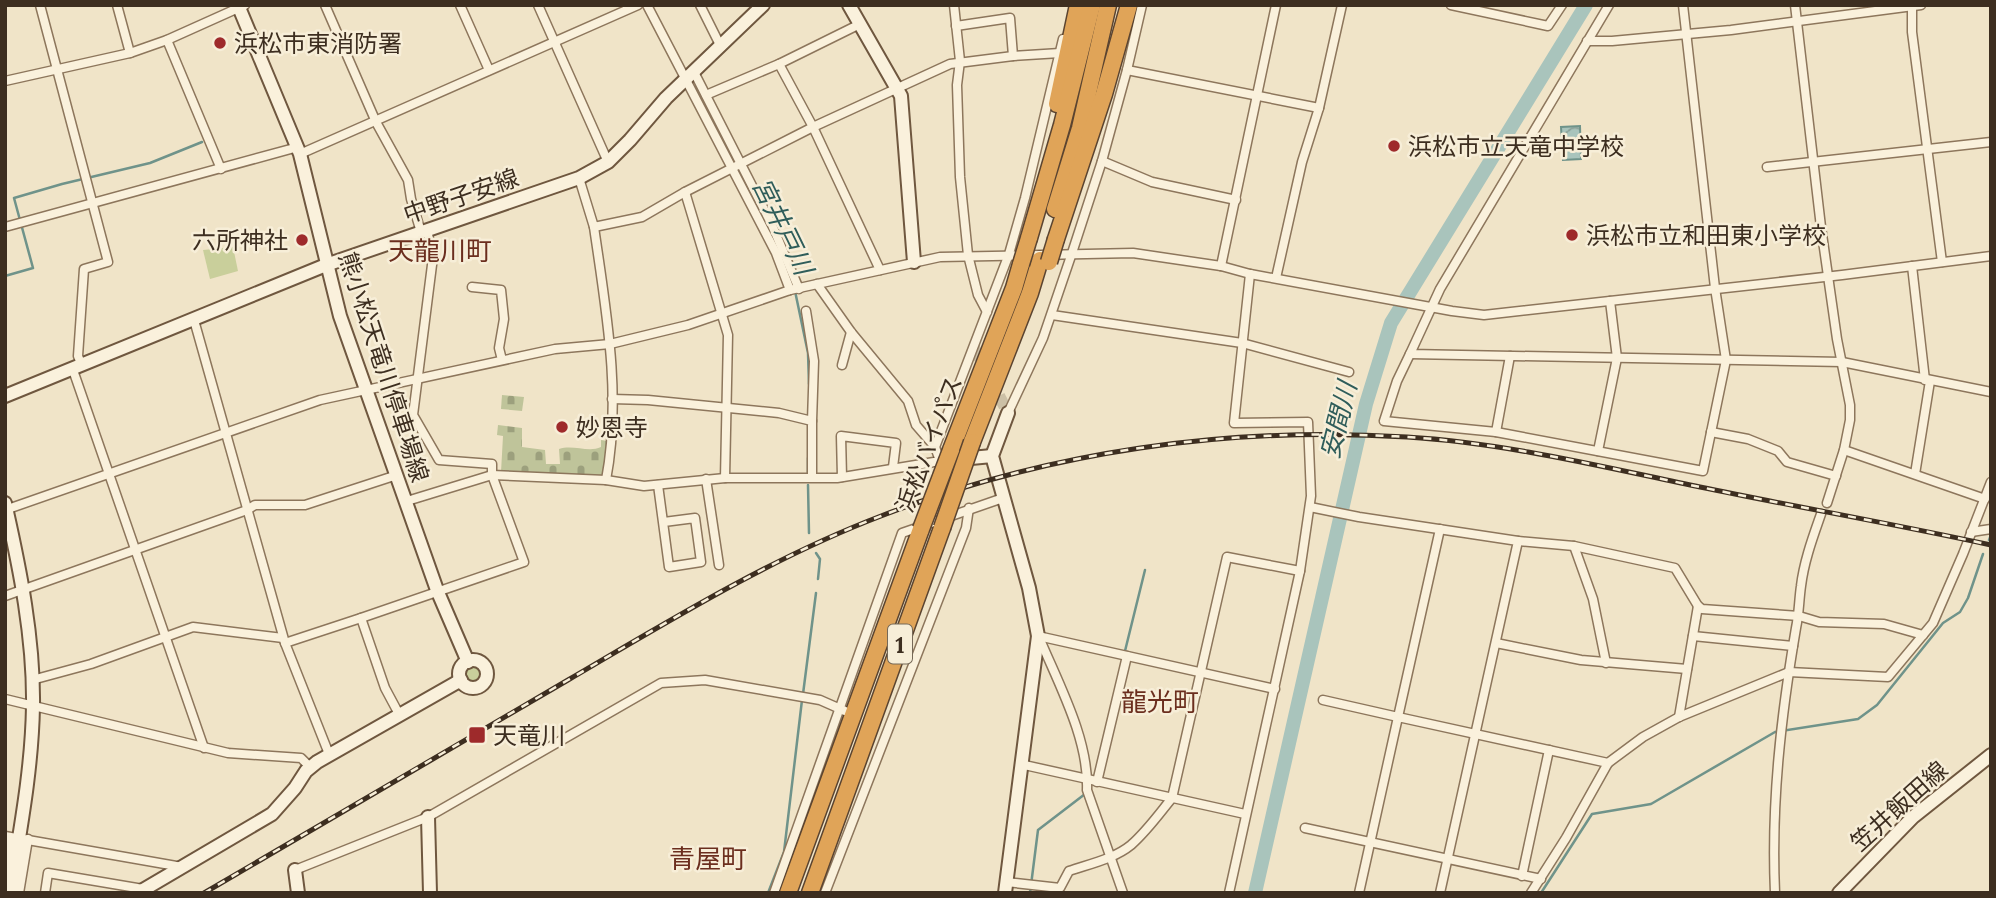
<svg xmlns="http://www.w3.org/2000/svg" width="1996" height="898" viewBox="0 0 1996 898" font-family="Lora,'Noto Sans JP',serif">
  <defs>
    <pattern id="cemetery-stones" width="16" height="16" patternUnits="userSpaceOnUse" patternTransform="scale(1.75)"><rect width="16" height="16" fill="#bfc49a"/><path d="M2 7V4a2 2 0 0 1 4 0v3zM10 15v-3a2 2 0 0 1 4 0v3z" fill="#9ca07d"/></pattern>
    <pattern id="water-waves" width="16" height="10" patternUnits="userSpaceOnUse" patternTransform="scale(1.75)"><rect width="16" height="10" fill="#a9c4bc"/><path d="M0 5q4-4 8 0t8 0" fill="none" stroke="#8ba098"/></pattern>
  </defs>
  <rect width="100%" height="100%" fill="#f0e4c8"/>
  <g fill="#c9cf9b">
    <path d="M 233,247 L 238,271 L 210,279 L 203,250 Z"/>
    <circle cx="473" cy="675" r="8"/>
  </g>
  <g fill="url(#cemetery-stones)">
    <path d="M 502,395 L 524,397 L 522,411 L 501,409 Z"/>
    <path d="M 498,425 L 522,428 L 522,447 L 545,450 L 546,464 L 560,464 L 559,449 C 573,444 588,453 601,447 L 601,440 L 607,441 L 604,472 L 599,477 L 501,472 L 503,436 L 497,435 Z"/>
  </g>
  <path fill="url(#water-waves)" stroke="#6f938a" stroke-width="2" d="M 1580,126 L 1581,159 L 1563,160 L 1561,127 Z"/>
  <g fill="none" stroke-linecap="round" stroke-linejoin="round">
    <g stroke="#6f938a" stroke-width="2.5">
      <path d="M 696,87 L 777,246"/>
      <path d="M 5,276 L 33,268 L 14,198 L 62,184 L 150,163 L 202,142"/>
      <path d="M 795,291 L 808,353 L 809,384"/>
      <path d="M 808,473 L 808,458"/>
      <path d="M 808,485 L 809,533"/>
      <path d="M 1989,540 L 1991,535"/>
      <path d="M 816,553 L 820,559 L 818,579"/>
      <path d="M 1124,655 L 1145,570"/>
      <path d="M 803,694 L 816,593"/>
      <path d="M 768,893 L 784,852 L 802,700"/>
      <path d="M 1030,893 L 1038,830 L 1085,794"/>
      <path d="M 1541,893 L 1592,814 L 1651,804 L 1775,732 L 1858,719 L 1877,705 L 1943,623 L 1960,612 L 1968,598 L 1983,554"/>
    </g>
    <path stroke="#a9c4bc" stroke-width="14" d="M 1255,893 L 1366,404 L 1391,323 L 1586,5"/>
    <path stroke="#ccc0a6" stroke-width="12" stroke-dasharray="12 6" stroke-linecap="butt" d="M 974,348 L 1008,413"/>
    <defs>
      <g id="street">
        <path d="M 40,5 L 108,262 L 84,269 L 78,356 L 82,366"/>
        <path d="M 117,5 L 130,53"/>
        <path d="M 325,5 L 376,122 L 408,180 L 411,199 L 421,232"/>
        <path d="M 460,5 L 489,70"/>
        <path d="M 538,5 L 608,162"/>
        <path d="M 647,5 L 776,253 L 790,290"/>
        <path d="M 700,5 L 721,47"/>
        <path d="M 954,5 L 960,61 L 957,85 L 960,177 L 968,255 L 978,295 L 987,312"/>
        <path d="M 1451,5 L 1548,26 L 1562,5"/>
        <path d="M 1609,5 L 1440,289 L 1410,354 L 1842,362 L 1991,392"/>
        <path d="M 1795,5 L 1821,227 L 1837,339 L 1850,405 L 1850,420 L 1844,450 L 1827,503"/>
        <path d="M 1912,5 L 1912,32 L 1942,262"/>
        <path d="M 860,24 L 779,64 L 813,127 L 880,270"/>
        <path d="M 956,26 L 1010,18 L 1013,56"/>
        <path d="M 167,40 L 221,169"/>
        <path d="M 1587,41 L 1612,41 L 1731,30 L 1921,5"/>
        <path d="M 1127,70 L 1319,108"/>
        <path d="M 694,72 L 772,225 L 799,289"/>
        <path d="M 5,81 L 130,53 L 167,40 L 245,5"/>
        <path d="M 706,95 L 779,64"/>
        <path d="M 300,154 L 638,5"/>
        <path d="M 1102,161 L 1152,182 L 1236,200"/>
        <path d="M 1767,167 L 1991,142"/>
        <path d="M 579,178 L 594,227 L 642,217 L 685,192 L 813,127 L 950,64 L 1013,56 L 1060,53"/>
        <path d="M 685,192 L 728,335 L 725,478"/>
        <path d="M 5,227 L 298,147"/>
        <path d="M 594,227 C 606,310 622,397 606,480"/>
        <path d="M 1221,266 L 1276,5"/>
        <path d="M 1912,266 L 1925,380"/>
        <path d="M 1276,278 L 1302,162 L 1319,108 L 1342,5"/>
        <path d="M 817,284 L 851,332 L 908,401 L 916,425 L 935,447"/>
        <path d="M 472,287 L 501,290 L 504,319 L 499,348 L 502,360"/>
        <path d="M 806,311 L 814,361 L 812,421"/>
        <path d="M 1052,315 L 1242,343 L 1349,372"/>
        <path d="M 194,320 L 285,643"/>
        <path d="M 1410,354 L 1397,381 L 1384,421 L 1496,432 L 1703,471 L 1726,360 L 1715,288 L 1683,5"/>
        <path d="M 842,365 L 851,332"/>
        <path d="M 73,370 L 204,748"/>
        <path d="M 612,399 L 648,400 L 779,413 L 812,421 L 812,477"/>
        <path d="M 1008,413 L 1043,338 L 1072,253 L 1102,161 L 1127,70 L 1142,5"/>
        <path d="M 1496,432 L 1510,356"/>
        <path d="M 1711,432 L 1748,439 L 1778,451 L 1787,462 L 1836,476"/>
        <path d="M 1844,450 L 1985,499"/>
        <path d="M 1598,451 L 1617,358 L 1610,301"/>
        <path d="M 1915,474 L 1930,381"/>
        <path d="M 842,477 L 841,436 L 896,443 L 893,467"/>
        <path d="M 706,479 L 719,565"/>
        <path d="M 658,485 L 669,567 L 701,562 L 695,518 L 664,522"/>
        <path d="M 407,501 L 492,475 L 606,480 L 644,486 L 725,478 L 837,478 L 940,461 L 935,447 L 1009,254 L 1025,198 L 1063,39"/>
        <path d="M 1310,507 L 1359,517 L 1518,541 L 1440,893"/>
        <path d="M 5,510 L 320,400 L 555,349 L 610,344 L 688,325 L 790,290 L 940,257 L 1133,253 L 1221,266 L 1250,274 L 1452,311 L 1484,315 L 1842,275 L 1991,256"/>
        <path d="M 1971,532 L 1991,529"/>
        <path d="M 1518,541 L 1574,546 L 1675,568 L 1698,606 L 1702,609 L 1799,616 L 1819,622 L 1884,624 L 1923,635"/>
        <path d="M 1574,546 L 1593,599 L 1606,663"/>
        <path d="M 5,596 L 247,510 L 255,505 L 305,505 L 397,475"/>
        <path d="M 1038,636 L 1275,689"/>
        <path d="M 1693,636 L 1793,646"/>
        <path d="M 1039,637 C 1058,683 1089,739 1087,790 L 1123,893"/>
        <path d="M 1496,643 L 1581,660 L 1687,669"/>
        <path d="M 32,680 L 91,664 L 193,627 L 283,638"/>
        <path d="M 5,699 L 228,753 L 301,758 L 310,767"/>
        <path d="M 1323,700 L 1398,717 L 1440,529"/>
        <path d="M 400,716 L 385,688 L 361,618 L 524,562 L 492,475 L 492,464 L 439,460 L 413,415 L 433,257 L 427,230"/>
        <path d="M 1679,717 L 1698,606"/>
        <path d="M 329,754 L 285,643 L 361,618"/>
        <path d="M 1020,764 L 1245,814"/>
        <path d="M 1097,782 L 1127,656"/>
        <path d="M 1305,828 L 1541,879"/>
        <path d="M 5,836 L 182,867"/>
        <path d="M 295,870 L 428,817 L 661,683 L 705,680 L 820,700 L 845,711"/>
        <path d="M 5,872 L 11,838"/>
        <path d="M 1522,876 L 1549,750"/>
        <path d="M 1006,882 L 1060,888 L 1069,871 C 1089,864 1114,859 1131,845 C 1147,831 1159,814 1172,798 L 1227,557 L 1300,571"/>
        <path d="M 19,893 L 28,839"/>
        <path d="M 45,893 L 48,873 L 143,889"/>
        <path d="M 774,893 L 902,533 L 1003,498"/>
        <path d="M 825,893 L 966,528 L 969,508"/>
        <path d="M 1229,893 L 1300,571 L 1311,496 L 1308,422 L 1234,423 L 1250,274"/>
        <path d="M 1359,893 L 1398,717 L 1608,763 L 1643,737 L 1679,717 L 1789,672 L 1888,677 L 1933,623 L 1963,554 L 1991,482"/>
        <path d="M 1531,893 L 1566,838 L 1608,763"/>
        <path d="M 1775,893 C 1771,803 1781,716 1796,628 C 1799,614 1799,600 1801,586 C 1804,561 1813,537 1821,514"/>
      </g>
      <g id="secondary">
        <path d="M 238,5 L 300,154 L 340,316 L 437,590 L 468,662"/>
        <path d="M 849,5 L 901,96 L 914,262"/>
        <path d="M 5,396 L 326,265 L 579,178 L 608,162 L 630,140 L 666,98 L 763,5"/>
        <path d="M 940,461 L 992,456"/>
        <path d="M 5,503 C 20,569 34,639 33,706 C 32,769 20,831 10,893"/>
        <circle cx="473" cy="674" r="14"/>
        <path d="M 428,817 L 430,893"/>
        <path d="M 295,870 L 298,893"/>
        <path d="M 138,893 L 272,814 L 295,788 L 306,771 L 317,762 L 461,680"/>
        <path d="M 1005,893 L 1038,636 L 1029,588 L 992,456 L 1008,413"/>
        <path d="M 1839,893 L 1913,817 L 1991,755"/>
      </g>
      <g id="highway">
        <path d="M 1057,104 L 1078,5"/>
        <path d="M 1055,209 L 1080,128 L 1108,5"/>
        <path d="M 1029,238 L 1062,125 L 1092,5"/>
        <path d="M 1056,239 L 1104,94 L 1129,5"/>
        <path d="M 972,442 L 1030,293 L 1040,260"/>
        <path d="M 951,450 L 1014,288 L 1021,264"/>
        <path d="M 788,893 L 921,529"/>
        <path d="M 810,893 L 942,528"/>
      </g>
    </defs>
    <use href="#street" stroke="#8d765c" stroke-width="11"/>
    <use href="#secondary" stroke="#6f573f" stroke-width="16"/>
    <use href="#highway" stroke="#5b4430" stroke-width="19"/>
    <use href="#street" stroke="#faf1dc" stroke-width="8"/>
    <use href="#secondary" stroke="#faf1dc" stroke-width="12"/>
    <use href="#highway" stroke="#e0a458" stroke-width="16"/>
    <defs>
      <path id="rail" d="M 204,893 C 325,822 446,751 568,680 C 669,621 771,558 881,516 C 1049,451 1229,426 1407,437 C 1506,443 1603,467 1700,487 C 1797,507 1894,524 1991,545"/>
    </defs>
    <use href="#rail" stroke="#3d2e20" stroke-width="5"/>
    <use href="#rail" stroke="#f7eed8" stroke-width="2.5" stroke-dasharray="8" stroke-linecap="butt"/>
    <defs>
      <g id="highway-bridge">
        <path d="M 1049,262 L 1056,239"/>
        <path d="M 1021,264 L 1029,238"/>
        <path d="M 942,528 L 972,442"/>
        <path d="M 921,529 L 951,450"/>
      </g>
    </defs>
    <use href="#highway-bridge" stroke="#5b4430" stroke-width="19" stroke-linecap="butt"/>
    <use href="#highway-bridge" stroke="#e0a458" stroke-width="16"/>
  </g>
  <g fill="#9e2a2b" stroke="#f7eed8" stroke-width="2.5">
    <circle cx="220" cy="43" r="7"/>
    <circle cx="1394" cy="146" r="7"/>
    <circle cx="1572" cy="235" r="7"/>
    <circle cx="302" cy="240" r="7"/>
    <circle cx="562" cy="427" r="7"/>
    <rect x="468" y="726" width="18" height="18" rx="3.5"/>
  </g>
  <g text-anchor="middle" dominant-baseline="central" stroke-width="5" stroke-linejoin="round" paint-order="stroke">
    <rect fill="#f7eed8" stroke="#756857" stroke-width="2" x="888" y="624.5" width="24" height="39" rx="5"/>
    <g font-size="23" font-weight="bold" fill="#3d2e20">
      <text x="900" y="644">1</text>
    </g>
    <g font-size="24" fill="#3d2e20" stroke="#f7eed8" text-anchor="start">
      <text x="234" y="43">浜松市東消防署</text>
      <text x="1408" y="146">浜松市立天竜中学校</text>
      <text x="1586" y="235">浜松市立和田東小学校</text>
      <text x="288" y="240" text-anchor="end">六所神社</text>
      <text x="576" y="427">妙恩寺</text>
      <text x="493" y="735">天竜川</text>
    </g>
    <g font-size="24" fill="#3d2e20" stroke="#f7eed8">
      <text transform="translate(461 196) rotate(-19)">中野子安線</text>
      <text transform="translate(384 367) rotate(72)">熊小松天竜川停車場線</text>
      <text transform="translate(929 444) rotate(-69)">浜松バイパス</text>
      <text transform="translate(1899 806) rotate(-42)">笠井飯田線</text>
    </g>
    <g font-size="26" font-style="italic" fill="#2f5d5a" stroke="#f7eed8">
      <text transform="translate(783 226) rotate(64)">宮井戸川</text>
      <text transform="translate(1338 420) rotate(-76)">安間川</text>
    </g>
    <g font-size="26" fill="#6b2e1e" stroke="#f7eed8">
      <text x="440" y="250">天龍川町</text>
      <text x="1160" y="701">龍光町</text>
      <text x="708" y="858">青屋町</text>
    </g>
  </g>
  <rect width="1996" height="898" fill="none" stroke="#3d2e20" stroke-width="14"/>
</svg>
